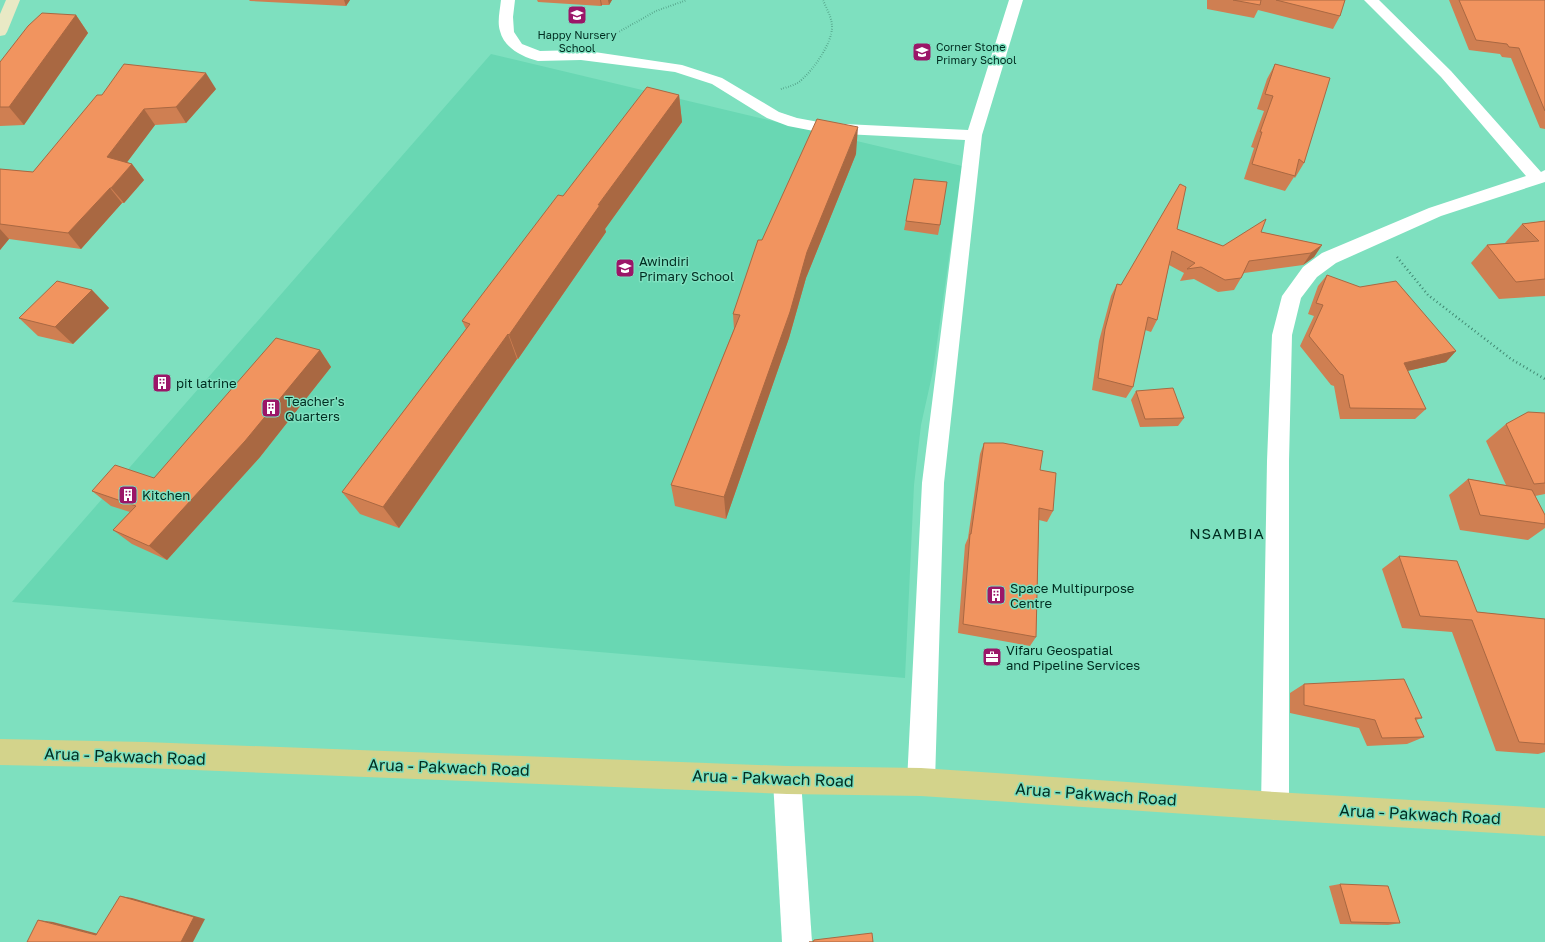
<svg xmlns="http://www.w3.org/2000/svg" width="1545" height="942" viewBox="0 0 1545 942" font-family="'Golos Text',sans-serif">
  <rect width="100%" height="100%" fill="#7ee0bf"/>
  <path fill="#69d7b3" d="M 491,54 L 962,166 L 933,371 L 921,425 L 914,485 L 905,678 L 12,602 Z"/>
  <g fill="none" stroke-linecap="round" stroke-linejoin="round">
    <g stroke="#408771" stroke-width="2" stroke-dasharray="0.5 2" stroke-linecap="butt">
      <path d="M 615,34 L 656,11 L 687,0"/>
      <path d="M 781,89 C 787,87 793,86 799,82 C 812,72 832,44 832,27 C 832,17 826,8 823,0"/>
    </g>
    <path stroke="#408771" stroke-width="2.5" stroke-dasharray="1 3" stroke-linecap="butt" d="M 1397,257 L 1428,295 L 1511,359 L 1545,379"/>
    <g fill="#fff" fill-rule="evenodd">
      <path d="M 501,0 L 515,0 L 513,17 L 514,32 L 522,44 L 540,51 L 581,50 L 682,65 L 722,78 L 779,112 L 797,118 L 824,123 L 968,130 L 1009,0 L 1023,0 L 982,135 L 944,483 L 935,782 L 931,792 L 921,796 L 911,792 L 907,782 L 922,483 L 965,140 L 824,133 L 788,126 L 767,118 L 712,84 L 675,72 L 581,60 L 538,61 C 522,57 504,48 500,31 C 497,22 500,10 501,0 Z"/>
      <path d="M 1364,0 L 1379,0 L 1451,71 L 1541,172 L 1545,170 L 1545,182 L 1441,216 L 1336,263 L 1317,277 L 1301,298 L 1292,335 L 1289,461 L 1289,806 L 1285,816 L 1275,820 L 1265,816 L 1261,806 L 1267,461 L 1272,335 L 1282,296 L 1303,267 L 1322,253 L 1429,208 L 1526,176 L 1441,77 Z"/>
      <path d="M 787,766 L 797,770 L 801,780 L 812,942 L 782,942 L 773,780 L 777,770 Z"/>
    </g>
    <path fill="#e9e9c5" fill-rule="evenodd" d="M 6,0 L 20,0 L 7,32 L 5,35 L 0,36 L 0,14 Z"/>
    <path fill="#d3d38b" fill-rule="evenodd" d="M 0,739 L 145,742 L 787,766 L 921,768 L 1275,792 L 1545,808 L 1545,836 L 1275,820 L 921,796 L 787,794 L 145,768 L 0,765 Z"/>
  </g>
  <g fill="#cf7f52">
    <path d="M 249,0 L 350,0 L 346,6 L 250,1 Z"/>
    <path d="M 537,0 L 612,0 L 609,5 L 602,5 L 601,6 L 538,2 Z"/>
    <path d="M 1207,0 L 1345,0 L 1340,16 L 1333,29 L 1258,10 L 1254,18 L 1207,9 Z"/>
    <path d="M 1449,0 L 1545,0 L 1545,129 L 1540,128 L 1511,58 L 1502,57 L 1500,54 L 1469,50 Z"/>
    <path d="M 76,15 L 88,33 L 24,125 L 0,126 L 0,62 Z"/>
    <path d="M 1275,64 L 1304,163 L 1295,178 L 1294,177 L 1285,191 L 1244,179 L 1254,148 L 1251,147 L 1264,111 L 1257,109 L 1267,79 Z"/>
    <path d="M 216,89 L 186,123 L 155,125 L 127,162 L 132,164 L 144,180 L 124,203 L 122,203 L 81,249 L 9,239 L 0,250 L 0,169 L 33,172 L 102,95 Z"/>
    <path d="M 679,95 L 682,122 L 605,229 L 606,232 L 518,359 L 517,359 L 399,528 L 360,514 L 342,492 L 466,329 L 462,321 L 563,196 Z"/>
    <path d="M 856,154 L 806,278 L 789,338 L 726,519 L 675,506 L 671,485 L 734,329 L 733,314 L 762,240 Z"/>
    <path d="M 914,179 L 940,225 L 938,235 L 904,230 Z"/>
    <path d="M 1545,221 L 1545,296 L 1499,299 L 1471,263 L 1487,245 L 1506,243 L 1505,243 L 1522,224 Z"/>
    <path d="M 1177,229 L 1223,246 L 1261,232 L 1322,245 L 1314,257 L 1303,265 L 1244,273 L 1241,278 L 1234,290 L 1218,292 L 1194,279 L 1180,281 L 1184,273 L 1169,265 L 1157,320 L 1151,332 L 1145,330 L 1133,387 L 1126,398 L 1092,390 L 1099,341 L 1111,296 L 1117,284 L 1121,285 Z"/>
    <path d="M 1327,275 L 1456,351 L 1446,362 L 1407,371 L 1426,409 L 1415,419 L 1340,419 L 1334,386 L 1331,385 L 1300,346 L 1314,316 L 1308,314 L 1318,286 Z"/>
    <path d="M 92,290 L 109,308 L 73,344 L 38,336 L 19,318 Z"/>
    <path d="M 320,350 L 331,367 L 260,457 L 167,560 L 132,544 L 113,530 L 130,512 L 111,506 L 92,491 L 154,478 Z"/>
    <path d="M 1136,391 L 1184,418 L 1178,426 L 1140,427 L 1131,400 Z"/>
    <path d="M 1545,413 L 1545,494 L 1535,496 L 1545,515 L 1545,528 L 1528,540 L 1460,530 L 1449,495 L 1468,479 L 1506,485 L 1486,441 L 1506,424 Z"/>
    <path d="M 984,443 L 1040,470 L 1053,511 L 1047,522 L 1039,520 L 1036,637 L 1030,646 L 958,633 L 965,545 L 968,538 L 980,454 Z"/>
    <path d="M 1399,556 L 1477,612 L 1545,619 L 1545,752 L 1538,754 L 1496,751 L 1452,632 L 1402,628 L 1382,569 Z"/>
    <path d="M 1304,684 L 1422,718 L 1416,720 L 1424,737 L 1407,744 L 1367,746 L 1359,728 L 1290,713 L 1290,693 Z"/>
    <path d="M 1340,884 L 1400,923 L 1388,925 L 1340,924 L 1329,886 Z"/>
  </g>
  <g fill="#a96842">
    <path d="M 344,0 L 350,0 L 346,6 Z"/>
    <path d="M 600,0 L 601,0 L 602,5 L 601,6 Z"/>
    <path d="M 608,0 L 612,0 L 609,5 Z"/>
    <path d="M 76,15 L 88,33 L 24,125 L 9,107 Z"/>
    <path d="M 206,73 L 216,89 L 186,123 L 176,107 Z"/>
    <path d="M 679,95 L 682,122 L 605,229 L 606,232 L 518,359 L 509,335 L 598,205 Z"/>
    <path d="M 144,109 L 155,125 L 119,173 L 107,157 Z"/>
    <path d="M 858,127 L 856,154 L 806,278 L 789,338 L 726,519 L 724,497 L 807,252 Z"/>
    <path d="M 132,164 L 144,180 L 124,203 L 111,188 Z"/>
    <path d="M 110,188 L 122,203 L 81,249 L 68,233 Z"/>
    <path d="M 0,229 L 9,239 L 0,250 Z"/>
    <path d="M 1322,245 L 1314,257 L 1303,265 L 1311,253 Z"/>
    <path d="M 92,290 L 109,308 L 73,344 L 55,327 Z"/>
    <path d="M 508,334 L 517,359 L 399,528 L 383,507 Z"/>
    <path d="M 320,350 L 331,367 L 260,457 L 167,560 L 149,546 Z"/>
    <path d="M 1456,351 L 1446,362 L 1394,374 L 1404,363 Z"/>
    <path d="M 120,896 L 132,898 L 205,919 L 193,942 L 181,942 Z"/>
    <path d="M 38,920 L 53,922 L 110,937 L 96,935 Z"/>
  </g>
  <g fill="#f1945f" stroke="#a96842">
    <path d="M 1233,0 L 1261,0 L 1260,5 Z"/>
    <path d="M 1276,0 L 1345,0 L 1340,16 Z"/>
    <path d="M 1459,0 L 1545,0 L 1545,111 L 1519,48 L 1509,47 L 1507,44 L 1476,40 Z"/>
    <path d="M 42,13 L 76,15 L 9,107 L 0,107 L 0,62 L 28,26 Z"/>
    <path d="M 124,64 L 206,73 L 176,107 L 144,109 L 107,157 L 132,164 L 111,188 L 110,188 L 68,233 L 0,224 L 0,169 L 33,172 L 97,95 L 102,95 Z"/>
    <path d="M 1275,64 L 1330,78 L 1304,163 L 1299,159 L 1295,176 L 1252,164 L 1262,132 L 1260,132 L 1273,96 L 1265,94 Z"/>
    <path d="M 647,87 L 679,95 L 598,205 L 600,205 L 509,335 L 508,334 L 383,507 L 342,492 L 470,324 L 462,321 L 558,195 L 563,196 Z"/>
    <path d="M 817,119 L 858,127 L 807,252 L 790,312 L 724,497 L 671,485 L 740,315 L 733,314 L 758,240 L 762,240 Z"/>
    <path d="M 914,179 L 947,182 L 940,225 L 906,221 Z"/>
    <path d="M 1180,184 L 1186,187 L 1177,229 L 1223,246 L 1266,219 L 1261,232 L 1322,245 L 1311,253 L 1249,261 L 1241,278 L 1225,280 L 1201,267 L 1187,269 L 1195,263 L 1172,251 L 1157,320 L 1148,317 L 1133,387 L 1098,378 L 1105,329 L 1117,284 L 1121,285 Z"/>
    <path d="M 1545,221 L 1545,279 L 1516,282 L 1487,245 L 1539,241 L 1522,224 Z"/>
    <path d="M 1327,275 L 1360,287 L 1396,281 L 1456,351 L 1404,363 L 1426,409 L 1350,408 L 1343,375 L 1340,374 L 1309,336 L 1323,305 L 1316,303 Z"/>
    <path d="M 57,281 L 92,290 L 55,327 L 19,318 Z"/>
    <path d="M 276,338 L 320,350 L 245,441 L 149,546 L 113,530 L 136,506 L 92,491 L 115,465 L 154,478 Z"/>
    <path d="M 1173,388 L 1184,418 L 1145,419 L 1136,391 Z"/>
    <path d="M 1528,412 L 1545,413 L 1545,483 L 1534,484 L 1506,424 Z"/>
    <path d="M 984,443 L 1003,443 L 1043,451 L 1040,470 L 1056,473 L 1053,511 L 1039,508 L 1036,637 L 963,624 L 970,534 L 971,534 Z"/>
    <path d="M 1468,479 L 1532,490 L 1545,515 L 1545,524 L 1480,515 Z"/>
    <path d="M 1399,556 L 1457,561 L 1477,612 L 1545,619 L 1545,744 L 1519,742 L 1472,620 L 1420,616 Z"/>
    <path d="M 1404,679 L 1422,718 L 1415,718 L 1424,737 L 1382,738 L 1375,720 L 1304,705 L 1304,684 Z"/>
    <path d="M 1340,884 L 1388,886 L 1400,923 L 1351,922 Z"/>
    <path d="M 120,896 L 194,917 L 181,942 L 27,942 L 38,920 L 96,935 Z"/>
    <path d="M 872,933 L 873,942 L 809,942 L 813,942 L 814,940 Z"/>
  </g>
  <defs>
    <symbol id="school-square" viewBox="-11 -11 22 22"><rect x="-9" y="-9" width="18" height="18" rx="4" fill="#9b1668" stroke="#7ee0bf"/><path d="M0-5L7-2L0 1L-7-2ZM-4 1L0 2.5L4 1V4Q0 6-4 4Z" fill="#fff"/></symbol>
    <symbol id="building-square" viewBox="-11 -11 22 22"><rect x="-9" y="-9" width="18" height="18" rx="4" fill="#9b1668" stroke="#7ee0bf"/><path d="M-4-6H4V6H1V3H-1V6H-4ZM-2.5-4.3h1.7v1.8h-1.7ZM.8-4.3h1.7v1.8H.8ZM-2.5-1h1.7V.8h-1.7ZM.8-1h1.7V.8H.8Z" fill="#fff"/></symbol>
    <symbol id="office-square" viewBox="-11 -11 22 22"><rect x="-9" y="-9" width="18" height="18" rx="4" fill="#9b1668" stroke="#7ee0bf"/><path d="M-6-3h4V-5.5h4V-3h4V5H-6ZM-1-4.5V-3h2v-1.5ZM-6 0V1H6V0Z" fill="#fff"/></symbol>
  </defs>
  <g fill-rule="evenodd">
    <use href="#school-square" x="566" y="4" width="22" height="22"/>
    <use href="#school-square" x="911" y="41" width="22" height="22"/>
    <use href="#school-square" x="614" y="257" width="22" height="22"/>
    <use href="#building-square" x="151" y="372" width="22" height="22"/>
    <use href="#building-square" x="260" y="397" width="22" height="22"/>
    <use href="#building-square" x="117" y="484" width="22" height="22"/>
    <use href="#building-square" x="985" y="584" width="22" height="22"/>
    <use href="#office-square" x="981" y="646" width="22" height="22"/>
  </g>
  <g text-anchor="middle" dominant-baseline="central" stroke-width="3" stroke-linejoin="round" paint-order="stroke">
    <g font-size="11" fill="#002d21" stroke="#7ee0bf">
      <text x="577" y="34">Happy Nursery<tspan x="577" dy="13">School</tspan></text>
      <text x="936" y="46" text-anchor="start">Corner Stone<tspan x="936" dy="13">Primary School</tspan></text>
    </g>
    <g font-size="13" fill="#002d21" stroke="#7ee0bf" text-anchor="start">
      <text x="639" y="261">Awindiri<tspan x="639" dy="15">Primary School</tspan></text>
      <text x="176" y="383">pit latrine</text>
      <text x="285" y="401">Teacher's<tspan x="285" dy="15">Quarters</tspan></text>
      <text x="142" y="495">Kitchen</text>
      <text x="1010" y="588">Space Multipurpose<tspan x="1010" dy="15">Centre</tspan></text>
      <text x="1006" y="650">Vifaru Geospatial<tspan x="1006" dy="15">and Pipeline Services</tspan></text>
    </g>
    <g font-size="15" letter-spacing="1" fill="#002d21" stroke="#7ee0bf">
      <text x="1227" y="533">NSAMBIA</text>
    </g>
    <g font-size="16" fill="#002d21" stroke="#7ee0bf">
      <text transform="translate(125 756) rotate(2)">Arua - Pakwach Road</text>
      <text transform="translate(449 767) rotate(2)">Arua - Pakwach Road</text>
      <text transform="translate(773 778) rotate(2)">Arua - Pakwach Road</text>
      <text transform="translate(1096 794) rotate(4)">Arua - Pakwach Road</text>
      <text transform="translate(1420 814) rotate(3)">Arua - Pakwach Road</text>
    </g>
  </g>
</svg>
